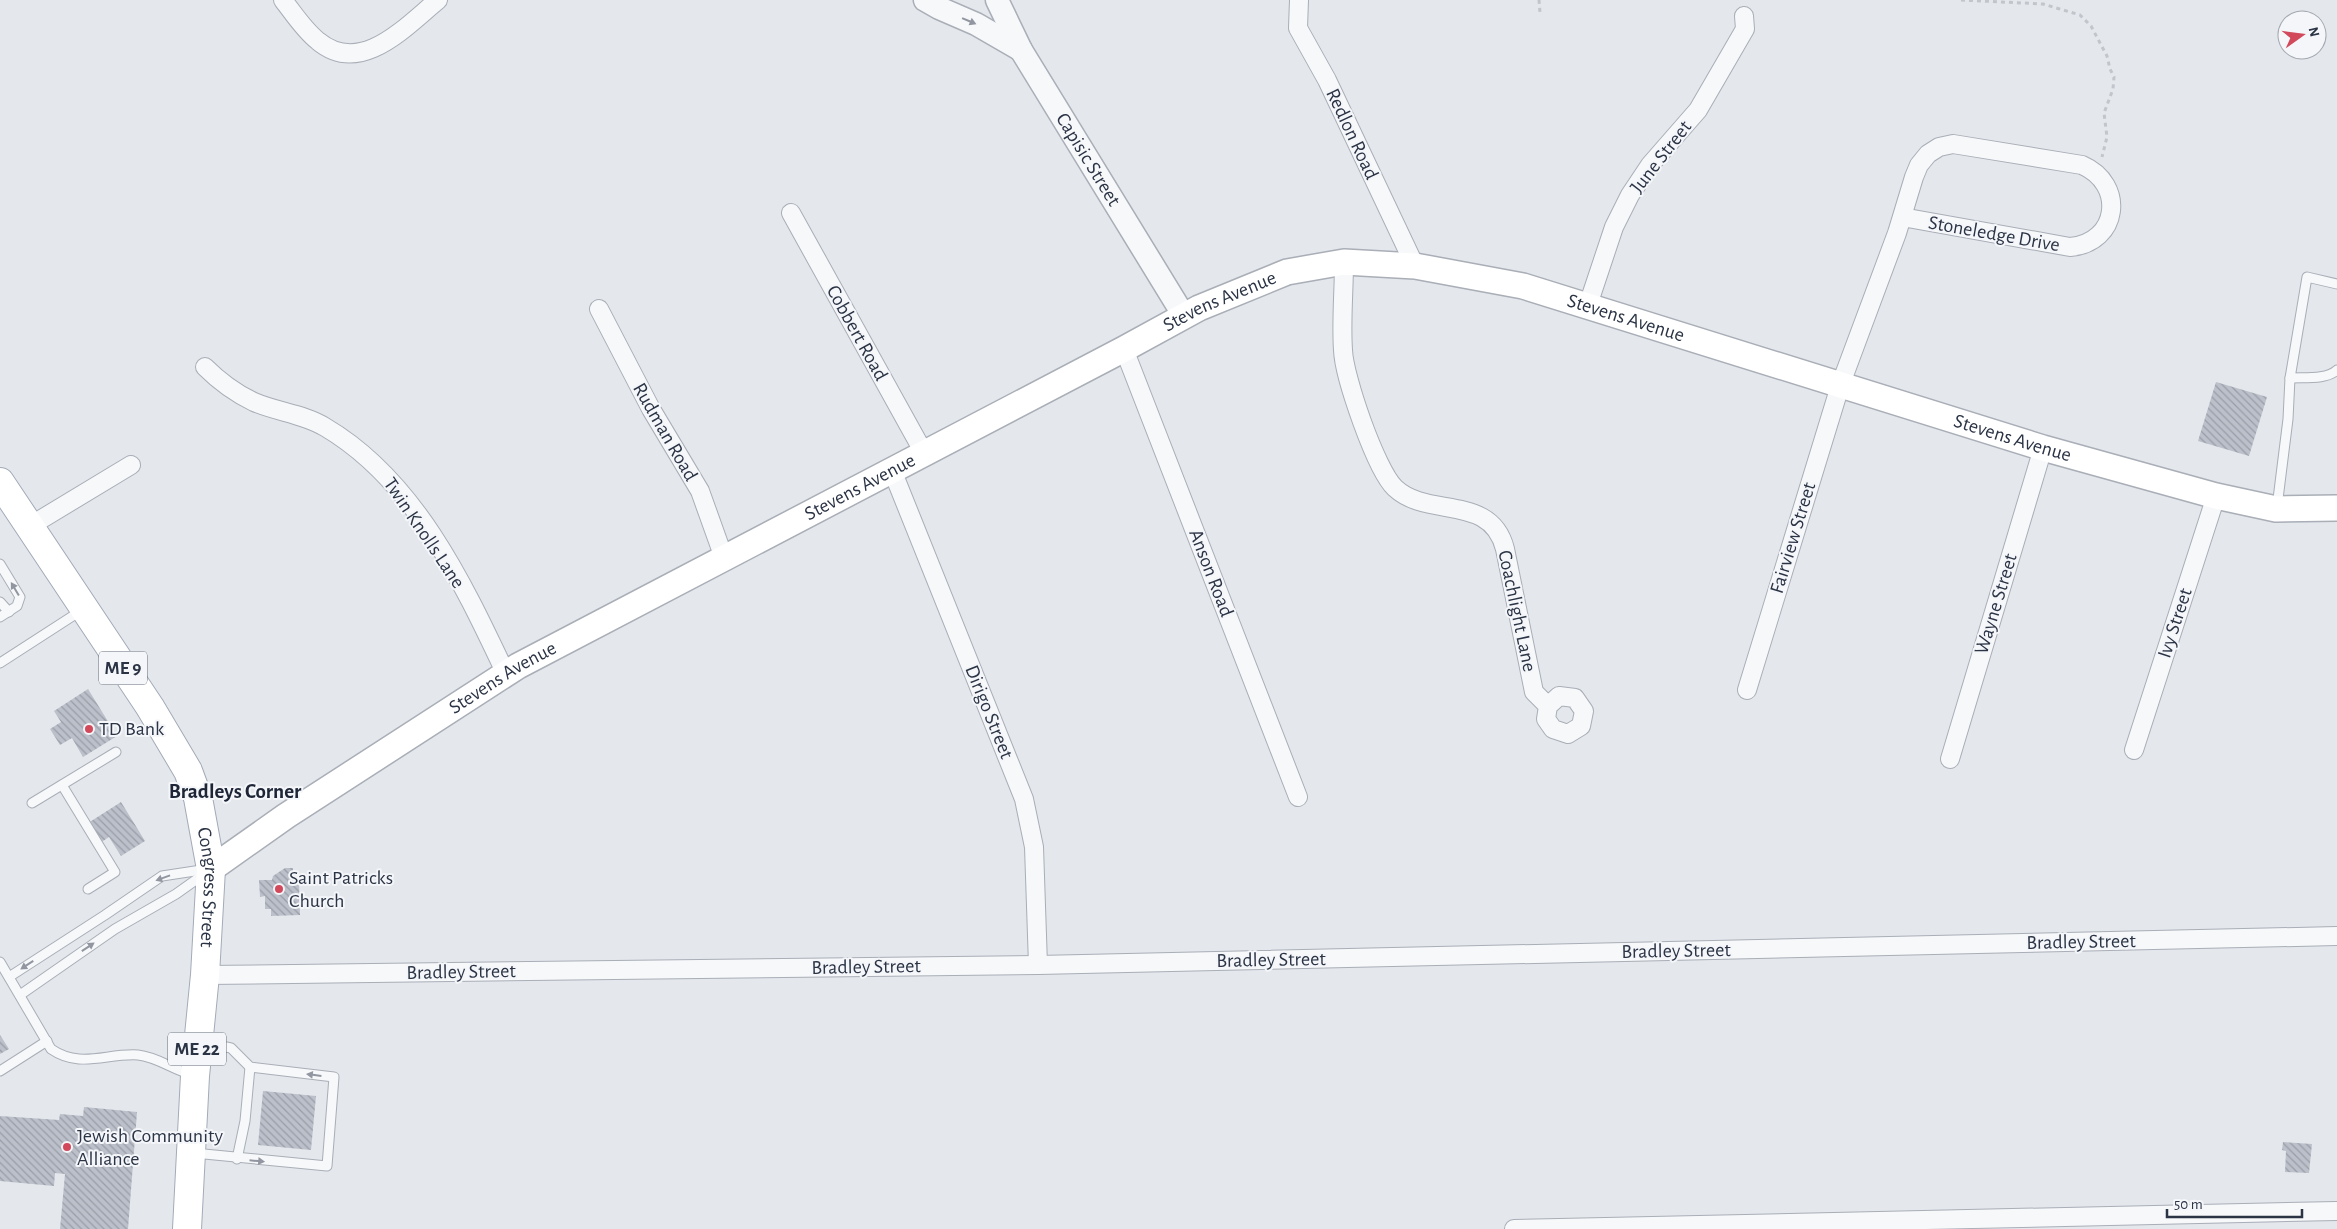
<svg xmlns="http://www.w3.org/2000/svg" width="2337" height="1229" viewBox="0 0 2337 1229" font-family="'Alegreya Sans',sans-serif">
  <defs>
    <pattern id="building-back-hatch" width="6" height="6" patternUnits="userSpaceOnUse" patternTransform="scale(1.25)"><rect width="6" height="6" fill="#bbc0ca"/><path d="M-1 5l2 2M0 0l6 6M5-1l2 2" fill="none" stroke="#989da6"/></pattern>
  </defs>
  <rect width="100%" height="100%" fill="#e4e7ec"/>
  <g fill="url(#building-back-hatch)">
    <path d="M 2216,382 L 2267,397 L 2249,456 L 2198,441 Z"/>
    <path d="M 88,689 L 117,736 L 83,757 L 72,738 L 60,745 L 50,729 L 61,722 L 54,711 Z"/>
    <path d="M 121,802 L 145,841 L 121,856 L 109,837 L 97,845 L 85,825 Z"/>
    <path d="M 285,868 L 293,868 L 293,883 L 299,882 L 300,915 L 271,916 L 271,909 L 265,909 L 265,896 L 260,897 L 259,880 L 272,880 L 273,876 Z"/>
    <path d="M 0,1035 L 9,1049 L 0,1054 Z"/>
    <path d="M 263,1091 L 316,1096 L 311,1150 L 258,1145 Z"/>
    <path d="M 84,1107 L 137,1112 L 128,1229 L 60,1229 L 65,1174 L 55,1173 L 54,1186 L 0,1181 L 0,1116 L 59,1120 L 60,1114 L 83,1116 Z"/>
    <path d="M 2283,1142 L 2312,1144 L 2309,1173 L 2285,1172 L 2286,1151 L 2282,1150 Z"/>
  </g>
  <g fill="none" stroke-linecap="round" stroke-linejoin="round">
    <defs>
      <g id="service">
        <path d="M 2337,284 L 2307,277 L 2290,378 C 2304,377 2326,380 2337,370"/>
        <path d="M 2277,507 L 2288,419 L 2290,378"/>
        <path d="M 0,564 L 20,597 L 17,606 L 0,617"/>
        <path d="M 0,602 L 9,612"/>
        <path d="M 0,663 L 82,610"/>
        <path d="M 62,785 L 115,872 L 88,889"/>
        <path d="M 32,803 L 116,752"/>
        <path d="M 0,962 L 51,1049 C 80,1069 106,1053 138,1055 C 158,1057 173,1070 193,1075"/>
        <path d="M 9,977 L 105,915 L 162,876 L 208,869"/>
        <path d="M 20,995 L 115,929 L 176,894 L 207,872"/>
        <path d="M 0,1071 L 47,1041"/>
        <path d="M 194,1153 L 327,1166 L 334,1077 L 250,1067 L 231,1048 L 202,1042"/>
        <path d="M 237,1159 L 245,1121 L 250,1067"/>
      </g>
      <g id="minor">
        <path d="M 283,0 C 294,14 304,30 318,41 C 361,77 406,26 438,0"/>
        <path d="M 1299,0 L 1298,28 L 1327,80 L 1415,266"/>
        <path d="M 791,213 L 924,453"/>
        <path d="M 1344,262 C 1344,291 1341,321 1343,350 C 1344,377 1376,470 1395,488 C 1428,519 1491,493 1505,549 L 1534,692 L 1548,706 L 1546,719 L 1553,729 L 1568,734 L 1581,726 L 1584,711 L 1575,698 L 1559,696 L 1548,706"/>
        <path d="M 1588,305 L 1614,227 L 1630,195 L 1650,165 L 1698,110 L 1745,29 L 1744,16"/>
        <path d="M 599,309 L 651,409 L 700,491 L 724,558"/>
        <path d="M 1124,349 L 1298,797"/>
        <path d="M 205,367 C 220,382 235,393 254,402 C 277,412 304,414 325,427 C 415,480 463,583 506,674"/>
        <path d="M 892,470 L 1024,799 L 1034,847 L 1038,965"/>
        <path d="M 30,526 L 131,465"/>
        <path d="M 1747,690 L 1840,386 L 1897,233 L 1914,177 L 1919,165 L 1928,154 L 1939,147 L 1953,144 L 2082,165 C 2126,184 2119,243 2070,247 L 1902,217"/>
        <path d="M 2134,750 L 2216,496"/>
        <path d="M 1950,759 L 2043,448"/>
        <path d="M 205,975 L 1038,965 L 2337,936"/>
        <path d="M 1514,1229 L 2337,1211"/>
      </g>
      <g id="tertiary">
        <path d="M 925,0 L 939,8 L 976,24 L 1021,50"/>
        <path id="s1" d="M 997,0 L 1021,50 L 1184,316"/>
      </g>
      <g id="secondary">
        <path id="s2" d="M 211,869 L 286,816 L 518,666 L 1124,349 L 1199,308 L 1287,272 L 1344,262 L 1415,266 L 1523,286 L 2043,448 L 2216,496 L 2276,509 L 2337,508"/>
      </g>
      <g id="primary">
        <path id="s3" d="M 0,482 L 150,707 L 188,771 L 198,798 L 211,869 L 205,975 L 195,1076 L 187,1229"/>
      </g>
    </defs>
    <use href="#service" stroke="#a9aeb7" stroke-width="11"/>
    <use href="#minor" stroke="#a9aeb7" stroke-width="20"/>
    <use href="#tertiary" stroke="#a9aeb7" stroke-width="25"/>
    <use href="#secondary" stroke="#a9aeb7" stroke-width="28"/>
    <use href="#primary" stroke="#a3abb8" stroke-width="30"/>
    <g stroke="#c2c5cb" stroke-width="3" stroke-dasharray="4 4" stroke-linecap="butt">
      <path d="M 1539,0 L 1540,13"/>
      <path d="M 1961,0 L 2043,4 L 2080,15 L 2091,26 L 2107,56 L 2110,69 L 2114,77 L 2113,89 L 2104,113 L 2107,137 L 2102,157"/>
    </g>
    <use href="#service" stroke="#f7f8fa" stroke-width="9"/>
    <use href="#minor" stroke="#f7f8fa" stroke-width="18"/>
    <use href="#tertiary" stroke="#f7f8fa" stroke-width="22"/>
    <use href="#secondary" stroke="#fff" stroke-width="25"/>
    <use href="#primary" stroke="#fff" stroke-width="28"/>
  </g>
  <defs><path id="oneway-solid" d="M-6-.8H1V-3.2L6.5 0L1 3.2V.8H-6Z" transform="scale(1.25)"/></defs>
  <g fill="#9196a0">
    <use href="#oneway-solid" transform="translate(969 21) rotate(23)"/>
    <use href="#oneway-solid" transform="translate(15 589) rotate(-121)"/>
    <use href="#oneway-solid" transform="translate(163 878) rotate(160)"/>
    <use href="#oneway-solid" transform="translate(88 947) rotate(-34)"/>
    <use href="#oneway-solid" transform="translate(27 965) rotate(147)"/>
    <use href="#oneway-solid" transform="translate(314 1075) rotate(-173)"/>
    <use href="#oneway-solid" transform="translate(257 1161) rotate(5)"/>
  </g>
  <g fill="#d1495b" stroke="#f4f6f9" stroke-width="2">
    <circle cx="89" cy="729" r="5"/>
    <circle cx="279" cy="889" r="5"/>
    <circle cx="67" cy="1147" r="5"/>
  </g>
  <g text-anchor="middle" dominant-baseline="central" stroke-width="4" stroke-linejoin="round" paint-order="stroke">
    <g fill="#f4f6f9" stroke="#676e7b" stroke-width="1">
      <rect x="99" y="651.5" width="48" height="33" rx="4"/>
      <rect x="168" y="1032.5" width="58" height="33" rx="4"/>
    </g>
    <g font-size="19" font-weight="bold" fill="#2b3445">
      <text x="123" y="668">ME 9</text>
      <text x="197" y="1049">ME 22</text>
    </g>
    <g font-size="20" fill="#2b3445" stroke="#f4f6f9">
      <text transform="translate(1352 134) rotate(65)">Redlon Road</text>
      <text transform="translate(1661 157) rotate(-52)">June Street</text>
      <text stroke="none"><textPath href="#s1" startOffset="184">Capisic Street</textPath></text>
      <text transform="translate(1994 234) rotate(10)">Stoneledge Drive</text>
      <text stroke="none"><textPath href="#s2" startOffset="1159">Stevens Avenue</textPath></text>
      <text stroke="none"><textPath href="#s2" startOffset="1579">Stevens Avenue</textPath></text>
      <text transform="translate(857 333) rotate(61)">Cobbert Road</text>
      <text transform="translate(665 432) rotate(60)">Rudman Road</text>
      <text stroke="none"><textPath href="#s2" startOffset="1984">Stevens Avenue</textPath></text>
      <text stroke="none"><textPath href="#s2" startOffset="754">Stevens Avenue</textPath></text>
      <text transform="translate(424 533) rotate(56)">Twin Knolls Lane</text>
      <text transform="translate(1793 538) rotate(-73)">Fairview Street</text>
      <text transform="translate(1211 573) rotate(69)">Anson Road</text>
      <text transform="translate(1996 604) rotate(-73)">Wayne Street</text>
      <text transform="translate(1517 611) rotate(78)">Coachlight Lane</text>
      <text transform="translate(2175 623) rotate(-72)">Ivy Street</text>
      <text stroke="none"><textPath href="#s2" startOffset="349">Stevens Avenue</textPath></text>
      <text transform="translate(989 712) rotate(68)">Dirigo Street</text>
      <text stroke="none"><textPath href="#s3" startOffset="464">Congress Street</textPath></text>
      <text transform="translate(2081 942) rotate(-1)">Bradley Street</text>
      <text transform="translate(1676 951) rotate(-1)">Bradley Street</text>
      <text transform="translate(1271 960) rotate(-1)">Bradley Street</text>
      <text transform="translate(866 967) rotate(-1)">Bradley Street</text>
      <text transform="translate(461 972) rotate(-1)">Bradley Street</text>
    </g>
    <g font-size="20" fill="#2b3445" stroke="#f4f6f9" text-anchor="start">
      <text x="99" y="729">TD Bank</text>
      <text x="289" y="878">Saint Patricks<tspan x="289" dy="23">Church</tspan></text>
      <text x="77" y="1136">Jewish Community<tspan x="77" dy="23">Alliance</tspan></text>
    </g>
    <g font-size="21" font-weight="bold" fill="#1d2536" stroke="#f4f6f9">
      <text x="235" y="791">Bradleys Corner</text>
    </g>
  </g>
  <g transform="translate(2302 35) rotate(76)"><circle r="24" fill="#f4f6f9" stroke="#a4a8b1"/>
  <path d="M0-4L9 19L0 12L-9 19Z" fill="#d1495b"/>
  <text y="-8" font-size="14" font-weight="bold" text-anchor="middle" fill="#2b3445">N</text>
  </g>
  <path d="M2167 1209v8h135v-8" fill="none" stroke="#2b3445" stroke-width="2.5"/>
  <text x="2174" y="1209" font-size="15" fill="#2b3445" stroke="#f4f6f9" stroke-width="4" paint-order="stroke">50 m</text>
</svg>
